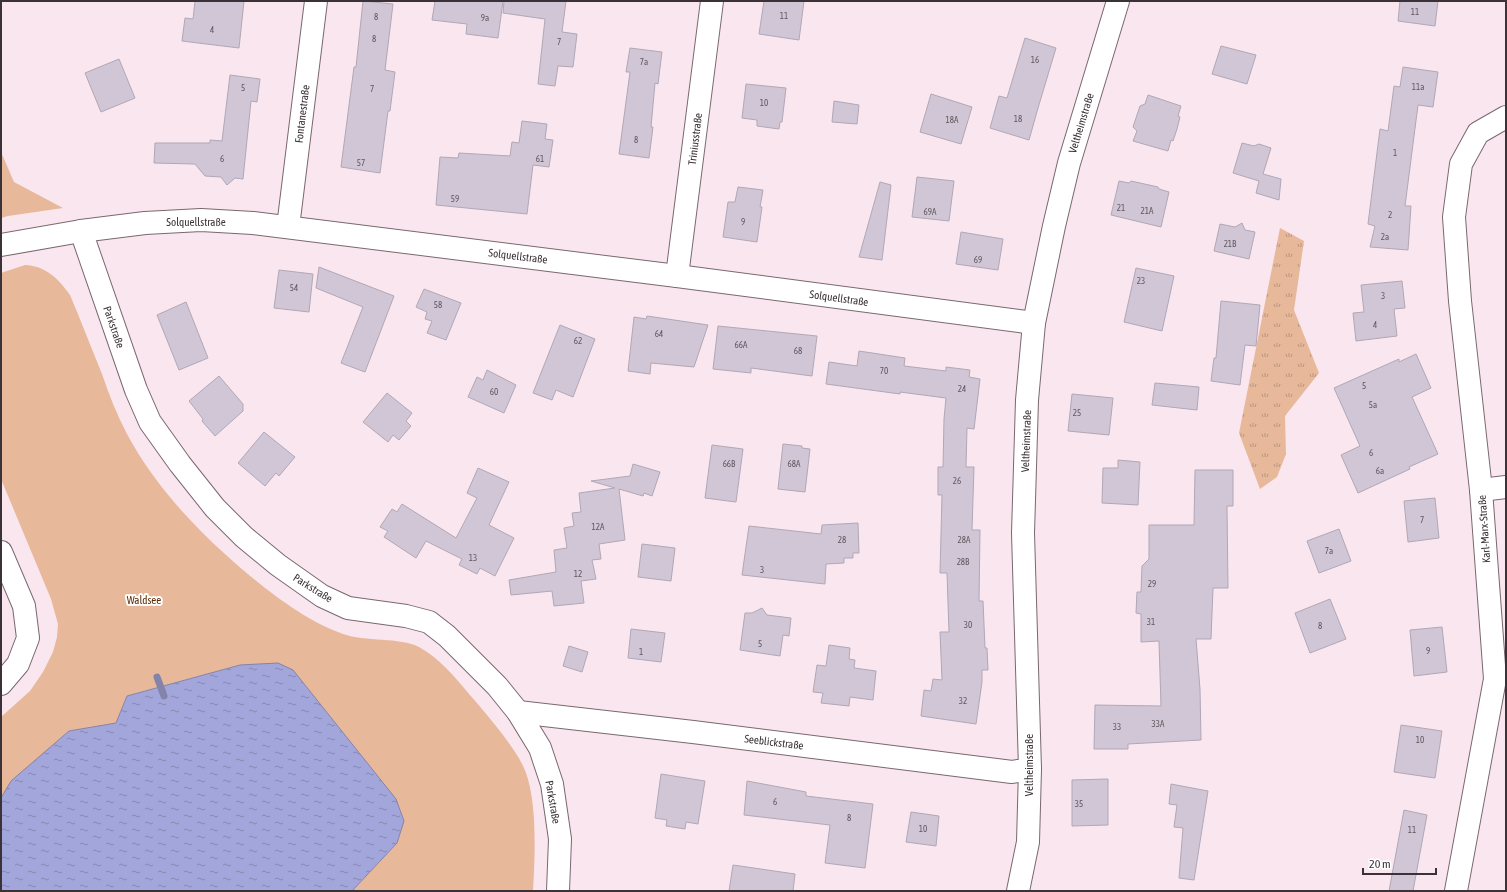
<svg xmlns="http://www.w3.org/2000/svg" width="1507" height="892" viewBox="0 0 1507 892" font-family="'Asap Condensed',sans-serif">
  <defs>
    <pattern id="grass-tufts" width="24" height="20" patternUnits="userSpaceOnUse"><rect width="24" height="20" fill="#e7b89a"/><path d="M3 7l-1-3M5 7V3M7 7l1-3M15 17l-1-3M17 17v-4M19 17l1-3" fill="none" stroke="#bc967e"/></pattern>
    <pattern id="water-ripples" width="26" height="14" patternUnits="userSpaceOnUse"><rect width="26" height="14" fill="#a3a6db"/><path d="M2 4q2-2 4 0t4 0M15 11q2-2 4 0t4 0" fill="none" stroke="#8688b2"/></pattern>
  </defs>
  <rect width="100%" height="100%" fill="#fae6ef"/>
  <path fill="url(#grass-tufts)" d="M 1280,228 L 1304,241 L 1294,310 L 1319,373 L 1285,416 L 1286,454 L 1277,477 L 1260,489 L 1239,433 Z"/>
  <g fill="#e7b89a">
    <path d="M 1,152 L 14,182 L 63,208 L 8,216 L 1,218 Z"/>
    <path d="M 25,265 C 46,266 59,279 70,295 C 81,321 91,347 102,374 C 109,395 117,415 127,434 C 151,479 187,520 225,554 C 257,583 302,620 343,634 C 365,642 400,637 419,647 C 439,658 455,677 469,694 C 481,707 492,721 503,735 C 510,745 518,755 523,766 C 538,796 535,857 533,891 L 352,891 L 397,843 L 240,665 L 127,696 L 116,723 L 69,731 L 1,798 L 1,717 L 30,691 L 43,672 L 53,652 L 57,637 L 58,624 L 51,599 L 1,479 L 1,273 Z"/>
  </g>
  <path fill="url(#water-ripples)" stroke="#8483aa" d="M 278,663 L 293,670 L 396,799 L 404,821 L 397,843 L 352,891 L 1,891 L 1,798 L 11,781 L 69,731 L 116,723 L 127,696 L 240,665 Z"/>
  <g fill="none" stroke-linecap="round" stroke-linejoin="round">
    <path stroke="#8483aa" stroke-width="7" d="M 157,677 L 164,696"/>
  </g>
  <g fill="#d0c6d5" stroke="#b1a7b6">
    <path d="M 195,1 L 244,1 L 239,48 L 182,41 L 185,18 L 193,19 Z"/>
    <path d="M 363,1 L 393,4 L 385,70 L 395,72 L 390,111 L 388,111 L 380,173 L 341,167 L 354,67 L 356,67 Z"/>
    <path d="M 435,1 L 503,1 L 498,38 L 466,34 L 467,24 L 432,20 Z"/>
    <path d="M 504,1 L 566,1 L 562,32 L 577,34 L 573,67 L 558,66 L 555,86 L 538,84 L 545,19 L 503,13 Z"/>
    <path d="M 764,1 L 804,1 L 799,40 L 759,34 Z"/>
    <path d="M 1400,1 L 1438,1 L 1435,26 L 1398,21 Z"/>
    <path d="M 1025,38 L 1056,48 L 1038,108 L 1029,140 L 990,128 L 999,96 L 1007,98 Z"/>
    <path d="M 1221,46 L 1256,55 L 1247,84 L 1212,74 Z"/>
    <path d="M 630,48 L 662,52 L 658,84 L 655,83 L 651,127 L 653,127 L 649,158 L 619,154 L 630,72 L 626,72 Z"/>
    <path d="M 119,59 L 135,98 L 101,112 L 85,73 Z"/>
    <path d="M 1403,67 L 1438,72 L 1433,107 L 1418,105 L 1405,206 L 1411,206 L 1408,250 L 1370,247 L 1375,226 L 1368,224 L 1380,129 L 1388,131 L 1394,86 L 1400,87 Z"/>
    <path d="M 230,75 L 260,79 L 257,102 L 251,101 L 243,179 L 235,178 L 227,185 L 221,177 L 205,176 L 195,164 L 154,163 L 155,143 L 210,143 L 210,140 L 222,141 Z"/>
    <path d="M 746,84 L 786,88 L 782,122 L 780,122 L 779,129 L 757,126 L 757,120 L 742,118 Z"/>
    <path d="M 931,94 L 972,107 L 961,144 L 920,132 Z"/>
    <path d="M 1148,95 L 1181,106 L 1178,116 L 1180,117 L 1177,129 L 1173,141 L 1171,140 L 1168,151 L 1133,141 L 1137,131 L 1133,127 L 1140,106 L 1145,104 Z"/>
    <path d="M 834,101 L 859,105 L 857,124 L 832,122 Z"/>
    <path d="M 522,121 L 547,124 L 545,139 L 553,140 L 549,167 L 533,165 L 527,214 L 436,205 L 440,157 L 458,158 L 459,153 L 510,156 L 512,142 L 519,143 Z"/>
    <path d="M 1242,143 L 1254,146 L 1259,144 L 1271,148 L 1263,174 L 1281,179 L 1279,200 L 1256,193 L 1259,181 L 1233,173 Z"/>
    <path d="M 917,177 L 954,181 L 949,221 L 912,217 Z"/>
    <path d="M 1119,181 L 1129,183 L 1131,181 L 1158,187 L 1159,189 L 1169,192 L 1161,227 L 1111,215 Z"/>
    <path d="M 880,182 L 891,185 L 882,260 L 859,257 Z"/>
    <path d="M 738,187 L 763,190 L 760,207 L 762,207 L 757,242 L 723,237 L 728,202 L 735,202 Z"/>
    <path d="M 1242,223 L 1245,230 L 1255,232 L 1249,259 L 1214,251 L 1220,224 L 1235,227 Z"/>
    <path d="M 961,232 L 1003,239 L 998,270 L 956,264 Z"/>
    <path d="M 319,267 L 394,296 L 365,372 L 341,363 L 363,307 L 316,288 Z"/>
    <path d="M 1136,268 L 1174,276 L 1162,331 L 1124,322 Z"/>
    <path d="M 279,270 L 313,274 L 309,312 L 274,308 Z"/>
    <path d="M 1402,281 L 1405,308 L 1394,309 L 1397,336 L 1356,341 L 1353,313 L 1364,312 L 1361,285 Z"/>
    <path d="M 424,289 L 461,303 L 446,340 L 427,333 L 432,321 L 425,319 L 427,312 L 416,307 Z"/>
    <path d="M 1221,301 L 1260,305 L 1256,346 L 1245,345 L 1240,385 L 1211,381 L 1214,358 L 1216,358 Z"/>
    <path d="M 186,302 L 208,358 L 179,370 L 157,315 Z"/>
    <path d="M 647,316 L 708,325 L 694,367 L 651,363 L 650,374 L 628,371 L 634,317 L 646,319 Z"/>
    <path d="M 560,325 L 595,339 L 573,397 L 556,390 L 552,400 L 533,393 Z"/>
    <path d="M 718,326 L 817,336 L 812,376 L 751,368 L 751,373 L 713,369 Z"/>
    <path d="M 859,351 L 905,358 L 904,366 L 946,371 L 946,367 L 970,370 L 969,377 L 980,379 L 974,429 L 967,428 L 966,467 L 974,467 L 972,530 L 980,530 L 979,601 L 983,601 L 985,648 L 987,648 L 988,670 L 982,670 L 982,682 L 976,724 L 921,716 L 924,690 L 931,691 L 933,679 L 942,680 L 940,632 L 949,632 L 947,573 L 940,573 L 942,495 L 938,495 L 938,467 L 943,467 L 944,419 L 946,398 L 900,392 L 900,394 L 826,384 L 829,362 L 857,366 Z"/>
    <path d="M 1416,354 L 1431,388 L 1412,397 L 1438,454 L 1409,467 L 1410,469 L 1358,493 L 1341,455 L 1360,446 L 1334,388 L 1399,359 L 1399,362 Z"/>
    <path d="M 487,370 L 516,385 L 504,413 L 468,397 L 477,377 L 483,380 Z"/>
    <path d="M 219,376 L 243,404 L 243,411 L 215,436 L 202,421 L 203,419 L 189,401 Z"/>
    <path d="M 1155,383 L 1199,387 L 1197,410 L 1152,405 Z"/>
    <path d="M 387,393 L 412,413 L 406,421 L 411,426 L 399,440 L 393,435 L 388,442 L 363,422 Z"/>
    <path d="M 1072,394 L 1113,398 L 1109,435 L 1068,431 Z"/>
    <path d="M 264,432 L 295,457 L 279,476 L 276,473 L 265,486 L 238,463 Z"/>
    <path d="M 783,444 L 802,446 L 802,448 L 810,449 L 805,492 L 778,489 Z"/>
    <path d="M 712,445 L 743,449 L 736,502 L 705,498 Z"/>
    <path d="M 1118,460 L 1140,462 L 1138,505 L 1102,503 L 1103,468 L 1118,468 Z"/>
    <path d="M 633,464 L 660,472 L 652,496 L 644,493 L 643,496 L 619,489 L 625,540 L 599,544 L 601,559 L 592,560 L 596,579 L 581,581 L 584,603 L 554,606 L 552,591 L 511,595 L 509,580 L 556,572 L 554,550 L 567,548 L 564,528 L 574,526 L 572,513 L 581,512 L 579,493 L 615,488 L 591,481 L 630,476 Z"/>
    <path d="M 478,468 L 509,482 L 489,525 L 514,538 L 495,576 L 480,568 L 477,574 L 459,565 L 462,559 L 426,541 L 416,558 L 384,537 L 388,531 L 380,527 L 392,509 L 397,512 L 402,504 L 456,538 L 477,498 L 467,493 Z"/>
    <path d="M 1195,470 L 1233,470 L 1233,506 L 1227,506 L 1228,588 L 1213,588 L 1211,639 L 1196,639 L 1200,689 L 1201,740 L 1128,744 L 1128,749 L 1094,749 L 1095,705 L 1161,706 L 1159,641 L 1141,642 L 1141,614 L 1136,613 L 1137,592 L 1141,592 L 1142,566 L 1149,559 L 1149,525 L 1194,525 Z"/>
    <path d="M 1435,498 L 1439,538 L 1408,542 L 1404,501 Z"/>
    <path d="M 858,523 L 859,553 L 853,553 L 853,558 L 844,558 L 844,563 L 826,564 L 825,584 L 742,575 L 749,526 L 821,534 L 822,525 Z"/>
    <path d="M 1339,529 L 1351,561 L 1319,573 L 1307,541 Z"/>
    <path d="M 642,544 L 675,548 L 671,581 L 638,577 Z"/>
    <path d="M 1330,599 L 1346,639 L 1310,653 L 1295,613 Z"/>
    <path d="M 762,608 L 767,615 L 791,618 L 789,636 L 783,635 L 780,656 L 740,650 L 745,613 L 752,613 Z"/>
    <path d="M 1442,627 L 1447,672 L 1414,676 L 1410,630 Z"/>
    <path d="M 631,629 L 665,633 L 661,662 L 628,658 Z"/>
    <path d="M 829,645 L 850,648 L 849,659 L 855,660 L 854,668 L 876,671 L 873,700 L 850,697 L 849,706 L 821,703 L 823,693 L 813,692 L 817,665 L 826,666 Z"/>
    <path d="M 569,646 L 588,652 L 582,672 L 563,666 Z"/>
    <path d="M 1401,725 L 1442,731 L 1435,778 L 1394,772 Z"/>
    <path d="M 661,774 L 705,781 L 698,824 L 686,822 L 685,829 L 666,826 L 667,820 L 655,818 Z"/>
    <path d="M 1108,779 L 1108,825 L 1072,826 L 1072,780 Z"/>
    <path d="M 747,781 L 806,792 L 806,796 L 873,804 L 865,868 L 825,863 L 830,825 L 744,815 Z"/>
    <path d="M 1171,784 L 1208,791 L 1194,880 L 1179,878 L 1183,828 L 1174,827 L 1177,805 L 1169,804 Z"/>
    <path d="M 1404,810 L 1427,815 L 1413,891 L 1389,891 Z"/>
    <path d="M 911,812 L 939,816 L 936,846 L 906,842 Z"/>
    <path d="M 733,865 L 795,874 L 793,891 L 729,891 Z"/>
  </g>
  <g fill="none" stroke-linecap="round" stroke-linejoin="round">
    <defs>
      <g id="minor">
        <path d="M 288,227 L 316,1"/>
        <path d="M 81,231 L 136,390 L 150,422 L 180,464 L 215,508 L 244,537 L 278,565 L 322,596 L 348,608 L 406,616 L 429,622 L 447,636 L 497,686 L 518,712 L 540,748 L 552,784 L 560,839 L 558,891"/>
        <path d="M 1,245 L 81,231 L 145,223 L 201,220 L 253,223 L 677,276 L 1034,323"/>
        <path d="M 677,276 L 712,1"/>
        <path d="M 1481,490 L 1506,487"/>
        <path d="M 1,552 L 24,606 L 28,638 L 18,664 L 1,684"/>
        <path d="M 518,712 L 693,732 L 1012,772 L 1030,769"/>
        <path d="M 1018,891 L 1028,842 L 1030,769 L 1023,533 L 1027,400 L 1034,323 L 1054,226 L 1069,163 L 1118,1"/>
        <path d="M 1456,891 L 1495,679 L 1481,490 L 1460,301 L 1454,217 L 1461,164 L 1478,133 L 1506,117"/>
      </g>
    </defs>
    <use href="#minor" stroke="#796870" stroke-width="24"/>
    <use href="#minor" stroke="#fff" stroke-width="22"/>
  </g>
  <g text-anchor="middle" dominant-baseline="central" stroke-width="4" stroke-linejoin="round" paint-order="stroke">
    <g font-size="9" fill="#60575e">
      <text x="1415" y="12">11</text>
      <text x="784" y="16">11</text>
      <text x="376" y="17">8</text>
      <text x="485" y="18">9a</text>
      <text x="212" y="30">4</text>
      <text x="374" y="39">8</text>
      <text x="559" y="42">7</text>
      <text x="1035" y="60">16</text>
      <text x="644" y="62">7a</text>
      <text x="1418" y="87">11a</text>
      <text x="243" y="88">5</text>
      <text x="372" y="89">7</text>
      <text x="764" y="103">10</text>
      <text x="1018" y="119">18</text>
      <text x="952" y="120">18A</text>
      <text x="636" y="140">8</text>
      <text x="1395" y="153">1</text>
      <text x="222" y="159">6</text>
      <text x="540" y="159">61</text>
      <text x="361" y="163">57</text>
      <text x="455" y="199">59</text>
      <text x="1121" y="208">21</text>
      <text x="1147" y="211">21A</text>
      <text x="930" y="212">69A</text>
      <text x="1390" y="215">2</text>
      <text x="743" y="222">9</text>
      <text x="1385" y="237">2a</text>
      <text x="1230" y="244">21B</text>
      <text x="978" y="260">69</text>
      <text x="1141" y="281">23</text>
      <text x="294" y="288">54</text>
      <text x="1383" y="296">3</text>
      <text x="438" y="305">58</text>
      <text x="1375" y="325">4</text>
      <text x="659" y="334">64</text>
      <text x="578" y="341">62</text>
      <text x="741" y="345">66A</text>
      <text x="798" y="351">68</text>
      <text x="884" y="371">70</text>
      <text x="1364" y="386">5</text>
      <text x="962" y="389">24</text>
      <text x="494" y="392">60</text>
      <text x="1373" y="405">5a</text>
      <text x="1077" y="413">25</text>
      <text x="1371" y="453">6</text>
      <text x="729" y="464">66B</text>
      <text x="794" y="464">68A</text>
      <text x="1380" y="471">6a</text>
      <text x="957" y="481">26</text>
      <text x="1422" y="520">7</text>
      <text x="598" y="527">12A</text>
      <text x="842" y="540">28</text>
      <text x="964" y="540">28A</text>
      <text x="1329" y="551">7a</text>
      <text x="473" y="558">13</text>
      <text x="963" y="562">28B</text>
      <text x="762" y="570">3</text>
      <text x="578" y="574">12</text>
      <text x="1152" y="584">29</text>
      <text x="1151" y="622">31</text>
      <text x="968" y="625">30</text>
      <text x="1320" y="626">8</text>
      <text x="760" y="644">5</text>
      <text x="1428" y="651">9</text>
      <text x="641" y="652">1</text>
      <text x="963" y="701">32</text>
      <text x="1158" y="724">33A</text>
      <text x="1117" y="727">33</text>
      <text x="1420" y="740">10</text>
      <text x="775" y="802">6</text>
      <text x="1079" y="804">35</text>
      <text x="849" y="818">8</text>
      <text x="923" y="829">10</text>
      <text x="1412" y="830">11</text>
    </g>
    <g font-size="11" fill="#3a3236" stroke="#fff">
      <text transform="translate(302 114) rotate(-83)">Fontanestraße</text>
      <text transform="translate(1081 123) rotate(-73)">Veltheimstraße</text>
      <text transform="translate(695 139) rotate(-83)">Triniusstraße</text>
      <text x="196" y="222">Solquellstraße</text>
      <text transform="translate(518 256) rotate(7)">Solquellstraße</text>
      <text transform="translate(839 298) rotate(8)">Solquellstraße</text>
      <text transform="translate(114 327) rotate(71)">Parkstraße</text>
      <text transform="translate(1026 441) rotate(-88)">Veltheimstraße</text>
      <text transform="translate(1484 529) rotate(-94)">Karl-Marx-Straße</text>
      <text transform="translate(313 588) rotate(32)">Parkstraße</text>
      <text transform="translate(774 742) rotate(7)">Seeblickstraße</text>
      <text transform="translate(1029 765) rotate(-90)">Veltheimstraße</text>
      <text transform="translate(553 802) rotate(80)">Parkstraße</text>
    </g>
    <g font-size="11" fill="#5c2c04" stroke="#fff">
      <text x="144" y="600">Waldsee</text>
    </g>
  </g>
  <rect width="1507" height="892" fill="none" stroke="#3a3236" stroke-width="4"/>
  <path d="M1363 868v6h73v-6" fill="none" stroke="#3a3236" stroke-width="2"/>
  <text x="1369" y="868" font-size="12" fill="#3a3236" stroke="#ffffff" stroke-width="3" paint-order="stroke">20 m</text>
</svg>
